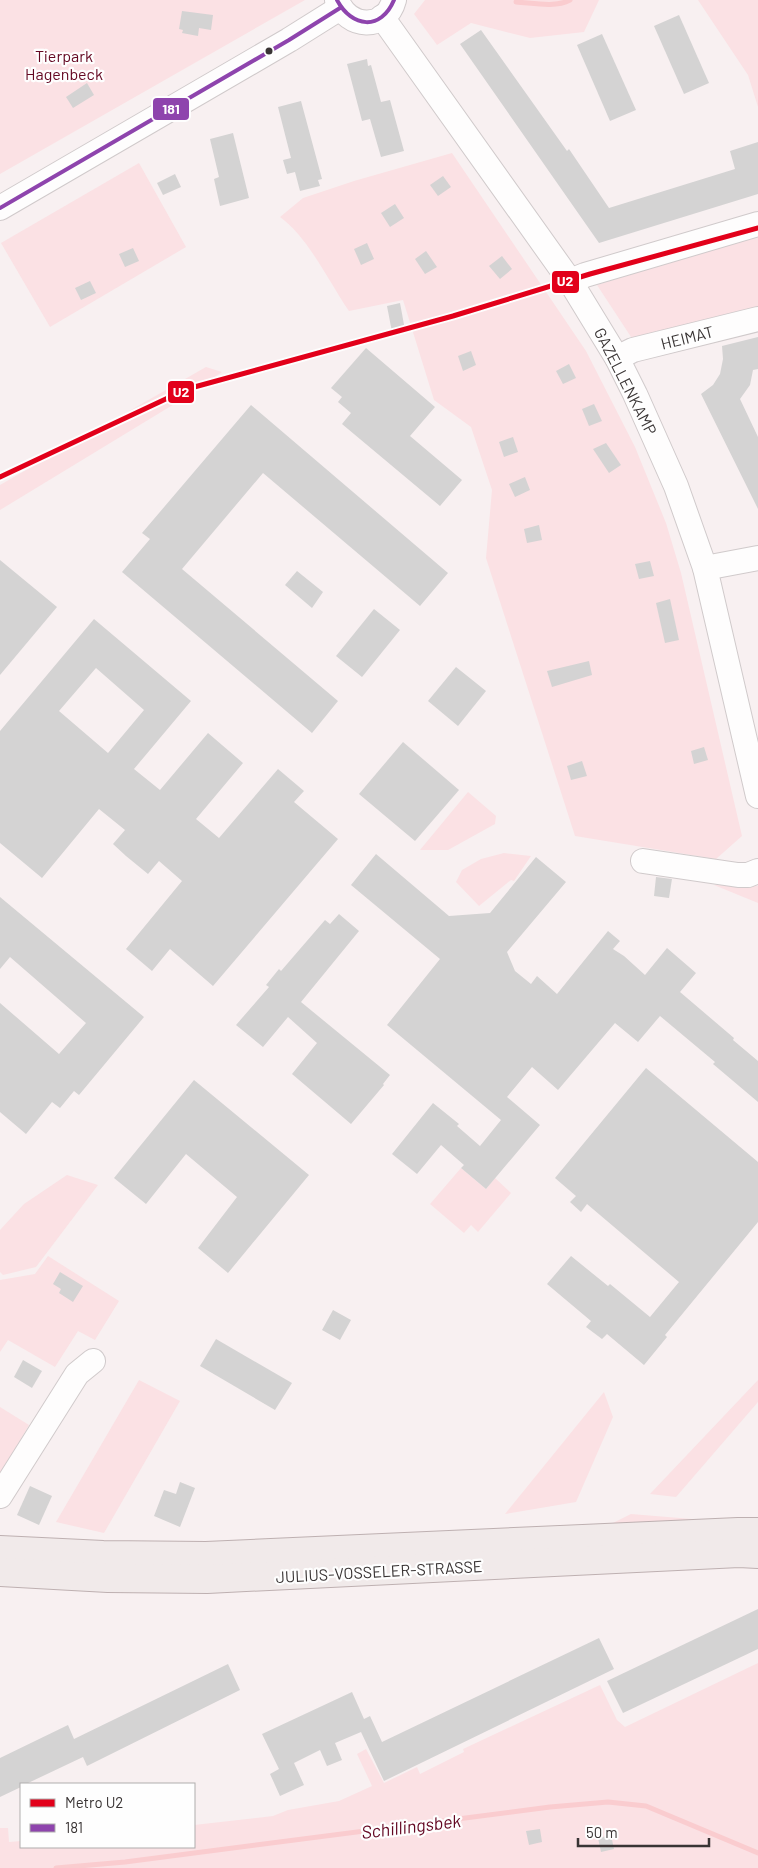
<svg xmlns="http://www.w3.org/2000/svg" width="758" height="1868" viewBox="0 0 758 1868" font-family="Barlow,sans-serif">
  <rect width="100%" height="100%" fill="#f8f0f1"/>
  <g fill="#fbe1e4">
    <path d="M 0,0 L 305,0 L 0,174 Z"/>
    <path d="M 425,0 L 599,0 L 584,32 L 530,38 L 471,23 L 437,45 L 414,14 Z"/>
    <path d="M 698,0 L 758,0 L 758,107 L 748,75 Z"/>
    <path d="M 452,153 L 586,351 L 635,447 L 666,523 L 681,573 L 742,836 L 716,859 L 575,836 L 486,558 L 492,490 L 471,427 L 434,400 L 403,300 L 349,311 C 329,282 308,237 280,217 L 303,198 L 354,181 Z"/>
    <path d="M 139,163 L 186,247 L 50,327 L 1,243 Z"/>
    <path d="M 758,235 L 758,308 L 635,343 L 597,285 Z"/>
    <path d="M 206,367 L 222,372 L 171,406 L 0,510 L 0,485 Z"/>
    <path d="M 468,792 L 496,816 L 495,824 L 448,850 L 420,850 Z"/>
    <path d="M 504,853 L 531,856 L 514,881 L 511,880 L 479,906 L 456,882 L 462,870 L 481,859 Z"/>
    <path d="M 714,885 L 758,886 L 758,903 Z"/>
    <path d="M 461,1168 L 486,1189 L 495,1178 L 511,1193 L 478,1232 L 471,1225 L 464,1233 L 430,1204 Z"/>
    <path d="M 67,1175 L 98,1185 L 36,1267 L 3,1275 L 0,1272 L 0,1230 L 24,1204 Z"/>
    <path d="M 48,1256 L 119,1301 L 95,1340 L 78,1331 L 55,1367 L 8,1340 L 0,1352 L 0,1280 L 35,1274 Z"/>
    <path d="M 139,1380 L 180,1401 L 104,1533 L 56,1522 Z"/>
    <path d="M 758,1380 L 758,1402 L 676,1497 L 650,1494 Z"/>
    <path d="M 604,1392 L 613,1417 L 576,1502 L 505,1514 Z"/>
    <path d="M 0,1407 L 29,1425 L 0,1475 Z"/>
    <path d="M 631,1514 L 704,1520 L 704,1522 L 609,1525 Z"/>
    <path d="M 758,1663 L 758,1868 L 0,1868 L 0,1828 L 8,1828 L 9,1842 L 21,1841 L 21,1847 L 194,1847 L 194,1825 L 273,1816 L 288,1810 L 339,1801 L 372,1786 L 357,1754 L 366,1749 L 384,1783 L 417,1767 L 420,1774 L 464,1752 L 463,1749 L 600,1685 L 617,1720 L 625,1727 Z"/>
  </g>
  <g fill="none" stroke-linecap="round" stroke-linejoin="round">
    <g stroke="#facccf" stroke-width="5">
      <path d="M 516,2 C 533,3 555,8 570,0"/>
      <path d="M 56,1868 L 125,1862 L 550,1807 L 608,1802 L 646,1806 L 758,1853"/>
    </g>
  </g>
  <g fill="#d4d3d3" fill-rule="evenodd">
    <path d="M 182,11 L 213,15 L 211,30 L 199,28 L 198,36 L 182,33 L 183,30 L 179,29 Z"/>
    <path d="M 679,15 L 709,83 L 684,94 L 654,26 Z"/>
    <path d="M 481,30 L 567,151 L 569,149 L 609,208 L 735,169 L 730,151 L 758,142 L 758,194 L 599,243 L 460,44 Z"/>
    <path d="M 602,34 L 636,110 L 610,121 L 577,45 Z"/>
    <path d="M 367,59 L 368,66 L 371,65 L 381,102 L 390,100 L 404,151 L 381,157 L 370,119 L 362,121 L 347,64 Z"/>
    <path d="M 87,83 L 94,95 L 73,108 L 66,97 Z"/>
    <path d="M 301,101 L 322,179 L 318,180 L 320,186 L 300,191 L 295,172 L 287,174 L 283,160 L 291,158 L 278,107 Z"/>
    <path d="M 233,133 L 249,198 L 220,206 L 214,179 L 219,177 L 210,139 Z"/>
    <path d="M 175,174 L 181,187 L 163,195 L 157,183 Z"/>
    <path d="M 443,176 L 451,187 L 438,196 L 430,185 Z"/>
    <path d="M 395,204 L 404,218 L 390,227 L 381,213 Z"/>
    <path d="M 367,243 L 374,259 L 361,265 L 354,249 Z"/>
    <path d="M 133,248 L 139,261 L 125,267 L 119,254 Z"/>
    <path d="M 426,251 L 437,267 L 425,274 L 415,259 Z"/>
    <path d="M 502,256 L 512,269 L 500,279 L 489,266 Z"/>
    <path d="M 90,281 L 96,293 L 81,300 L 75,288 Z"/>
    <path d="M 400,303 L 405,330 L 392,332 L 387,306 Z"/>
    <path d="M 758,337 L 758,369 L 753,370 L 750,385 L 740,399 L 758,437 L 758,509 L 701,394 L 713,385 L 720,374 L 723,359 L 722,346 Z"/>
    <path d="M 366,348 L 435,407 L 410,436 L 462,480 L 440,506 L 342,424 L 351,413 L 338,402 L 342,397 L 331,388 Z"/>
    <path d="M 471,351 L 476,365 L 463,371 L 458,356 Z"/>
    <path d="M 569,364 L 576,378 L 563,384 L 556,371 Z"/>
    <path d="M 594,404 L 602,421 L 589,426 L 582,409 Z"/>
    <path d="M 251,405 L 448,573 L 420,606 L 263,473 L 182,569 L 338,701 L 312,733 L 122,572 L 150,539 L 142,533 Z"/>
    <path d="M 513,437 L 518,452 L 504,457 L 499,442 Z"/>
    <path d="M 606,443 L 621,465 L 609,473 L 593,449 Z"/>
    <path d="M 525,477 L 530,490 L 515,497 L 509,484 Z"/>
    <path d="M 539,525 L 542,540 L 527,543 L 524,529 Z"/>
    <path d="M 0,560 L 57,607 L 0,675 Z"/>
    <path d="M 650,561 L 654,576 L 639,579 L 635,564 Z"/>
    <path d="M 297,571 L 323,592 L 312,608 L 285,585 Z"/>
    <path d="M 670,599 L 679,640 L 665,643 L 656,603 Z"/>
    <path d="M 374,609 L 400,630 L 362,677 L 336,656 Z"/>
    <path d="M 94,619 L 191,701 L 134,769 L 160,790 L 208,733 L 243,763 L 196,819 L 219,838 L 278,769 L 304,791 L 294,802 L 338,839 L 213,986 L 170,949 L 152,971 L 126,949 L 182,881 L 159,861 L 148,874 L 126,856 L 113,844 L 125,830 L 99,809 L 42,878 L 0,843 L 0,731 ZM 96,668 L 144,710 L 108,753 L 59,711 Z"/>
    <path d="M 589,661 L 592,675 L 552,687 L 547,671 Z"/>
    <path d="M 456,667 L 486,691 L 458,726 L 428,701 Z"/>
    <path d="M 403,742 L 459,790 L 415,841 L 359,794 Z"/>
    <path d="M 704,747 L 708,760 L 694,764 L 691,751 Z"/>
    <path d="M 582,761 L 587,776 L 571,780 L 567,766 Z"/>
    <path d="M 376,854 L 449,916 L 490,913 L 536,857 L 566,882 L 507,952 L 515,971 L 531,984 L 537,976 L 557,994 L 608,931 L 620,941 L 613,949 L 624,956 L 645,975 L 667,948 L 696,973 L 680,992 L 734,1038 L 733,1040 L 758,1061 L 758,1102 L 713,1064 L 715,1062 L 660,1016 L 638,1042 L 615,1023 L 558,1090 L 532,1067 L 507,1097 L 540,1125 L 486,1189 L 461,1168 L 464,1165 L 441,1145 L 417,1174 L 392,1154 L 433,1103 L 459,1124 L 457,1126 L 480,1146 L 501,1120 L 387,1025 L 440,959 L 351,885 Z"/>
    <path d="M 656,877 L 672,879 L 669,898 L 654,896 Z"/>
    <path d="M 0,897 L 144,1017 L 79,1095 L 74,1091 L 60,1108 L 52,1102 L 26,1134 L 0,1112 L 0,1003 L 59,1054 L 86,1023 L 10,957 L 0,969 Z"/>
    <path d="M 339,914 L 359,931 L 301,1002 L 390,1075 L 383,1084 L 384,1085 L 351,1124 L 292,1074 L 317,1043 L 288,1017 L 263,1047 L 236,1025 L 269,987 L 266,985 L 279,969 L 281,971 L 325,920 L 330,924 Z"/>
    <path d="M 646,1068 L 758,1162 L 758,1222 L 665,1335 L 667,1337 L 644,1365 L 607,1334 L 602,1339 L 586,1327 L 591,1321 L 547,1284 L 571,1256 L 608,1286 L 610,1284 L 650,1317 L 679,1282 L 587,1204 L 581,1212 L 570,1202 L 576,1196 L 555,1178 Z"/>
    <path d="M 194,1080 L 309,1175 L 228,1273 L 198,1248 L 237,1197 L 186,1154 L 146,1204 L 114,1178 Z"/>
    <path d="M 60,1272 L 83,1286 L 73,1302 L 59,1293 L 61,1289 L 53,1284 Z"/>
    <path d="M 333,1310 L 351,1320 L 340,1340 L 322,1330 Z"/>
    <path d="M 216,1339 L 292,1383 L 275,1410 L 200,1366 Z"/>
    <path d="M 23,1360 L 42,1371 L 32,1388 L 14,1377 Z"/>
    <path d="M 180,1482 L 195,1488 L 180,1527 L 154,1516 L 164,1490 L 176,1494 Z"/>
    <path d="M 30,1486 L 52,1496 L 39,1525 L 17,1515 Z"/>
    <path d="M 758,1609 L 758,1649 L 623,1713 L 607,1681 Z"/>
    <path d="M 599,1638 L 614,1669 L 384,1781 L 361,1732 L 335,1743 L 342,1760 L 327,1766 L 320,1750 L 294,1763 L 304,1785 L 280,1796 L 270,1774 L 279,1769 L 262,1734 L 352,1692 L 364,1719 L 370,1716 L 382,1742 Z"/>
    <path d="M 228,1664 L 240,1690 L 87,1766 L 83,1757 L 26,1784 L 21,1784 L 21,1787 L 0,1797 L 0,1758 L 68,1725 L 74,1739 Z"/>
    <path d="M 540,1829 L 542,1842 L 529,1845 L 526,1831 Z"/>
    <path d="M 611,1835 L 614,1849 L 601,1852 L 598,1838 Z"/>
  </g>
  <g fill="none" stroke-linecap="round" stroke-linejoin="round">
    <defs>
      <g id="minor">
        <path d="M 337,0 C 347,29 386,31 394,0"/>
        <path d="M 382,17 L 570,281 L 617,358 L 635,394 L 676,486 L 705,568 L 758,796"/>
        <path d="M 0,208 L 289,40 L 340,8"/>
        <path d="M 570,281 L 585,275 L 758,224"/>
        <path d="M 617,358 L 633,350 L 758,319"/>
        <path d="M 705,568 L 758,558"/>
        <path d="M 643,861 L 738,875 L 748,875 L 758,871"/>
        <path d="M 0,1496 L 77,1374 L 93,1361"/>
      </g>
      <g id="major">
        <path d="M 0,1550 L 103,1555 L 206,1556 L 738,1532 L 758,1532"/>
        <path d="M 0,1572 L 108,1578 L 207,1579 L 739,1553 L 758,1554"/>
      </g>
    </defs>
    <use href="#minor" stroke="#d0cacb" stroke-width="26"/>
    <use href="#major" stroke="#beb0b1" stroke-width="30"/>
    <use href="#minor" stroke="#fefdfd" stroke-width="24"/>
    <use href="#major" stroke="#f1eaea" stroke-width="28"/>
    <defs>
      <g id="bus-1">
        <path d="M 337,0 C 352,28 381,31 394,0"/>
        <path d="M 0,208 L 289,40 L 340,8"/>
      </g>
    </defs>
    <use href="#bus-1" stroke="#fefefe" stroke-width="8"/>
    <use href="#bus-1" stroke="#8e44ad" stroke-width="4"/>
    <defs>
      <path id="metro-1" d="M 0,477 L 187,389 L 453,316 L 590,274 L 758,228"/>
    </defs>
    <use href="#metro-1" stroke="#fefefe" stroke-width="9"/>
    <use href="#metro-1" stroke="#e2001a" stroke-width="5"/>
  </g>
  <circle fill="#393434" stroke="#fefefe" stroke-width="2" cx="269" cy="51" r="4.5"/>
  <g text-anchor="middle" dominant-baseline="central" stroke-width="4.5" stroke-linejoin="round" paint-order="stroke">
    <g font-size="16" fill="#640822" stroke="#fefefe">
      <text x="64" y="55">Tierpark<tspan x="64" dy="18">Hagenbeck</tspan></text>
    </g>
    <g font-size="16" fill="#393434" stroke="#fefefe">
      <text transform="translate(687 337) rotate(-14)">HEIMAT</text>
      <text transform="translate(626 381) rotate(63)">GAZELLENKAMP</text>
      <text transform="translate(379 1571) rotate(-3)">JULIUS-VOSSELER-STRASSE</text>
    </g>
    <g font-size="18" font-style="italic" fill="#630722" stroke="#fefefe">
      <text transform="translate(411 1826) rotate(-7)">Schillingsbek</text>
    </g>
  </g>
  <g stroke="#fefefe" stroke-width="2">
    <rect x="152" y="97" width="38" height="24" rx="5" fill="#8e44ad"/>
    <rect x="551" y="270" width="29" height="24" rx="5" fill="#e2001a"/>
    <rect x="167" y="380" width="28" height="24" rx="5" fill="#e2001a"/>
  </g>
  <g font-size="14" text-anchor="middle" font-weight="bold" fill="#fff">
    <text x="171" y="114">181</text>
    <text x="565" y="286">U2</text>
    <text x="181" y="397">U2</text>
  </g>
  <rect x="20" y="1783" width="175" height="65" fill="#fefefe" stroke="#afadad"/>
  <rect x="30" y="1799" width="25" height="8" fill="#e2001a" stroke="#afadad"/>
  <text x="65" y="1808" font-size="15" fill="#393434">Metro U2</text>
  <rect x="30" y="1824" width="25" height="8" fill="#8e44ad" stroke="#afadad"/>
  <text x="65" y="1833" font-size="15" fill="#393434">181</text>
  <path d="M578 1838v8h131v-8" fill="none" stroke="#393434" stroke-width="2.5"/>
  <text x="586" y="1838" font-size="15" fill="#393434" stroke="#fefefe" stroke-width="4" paint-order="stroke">50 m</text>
</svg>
